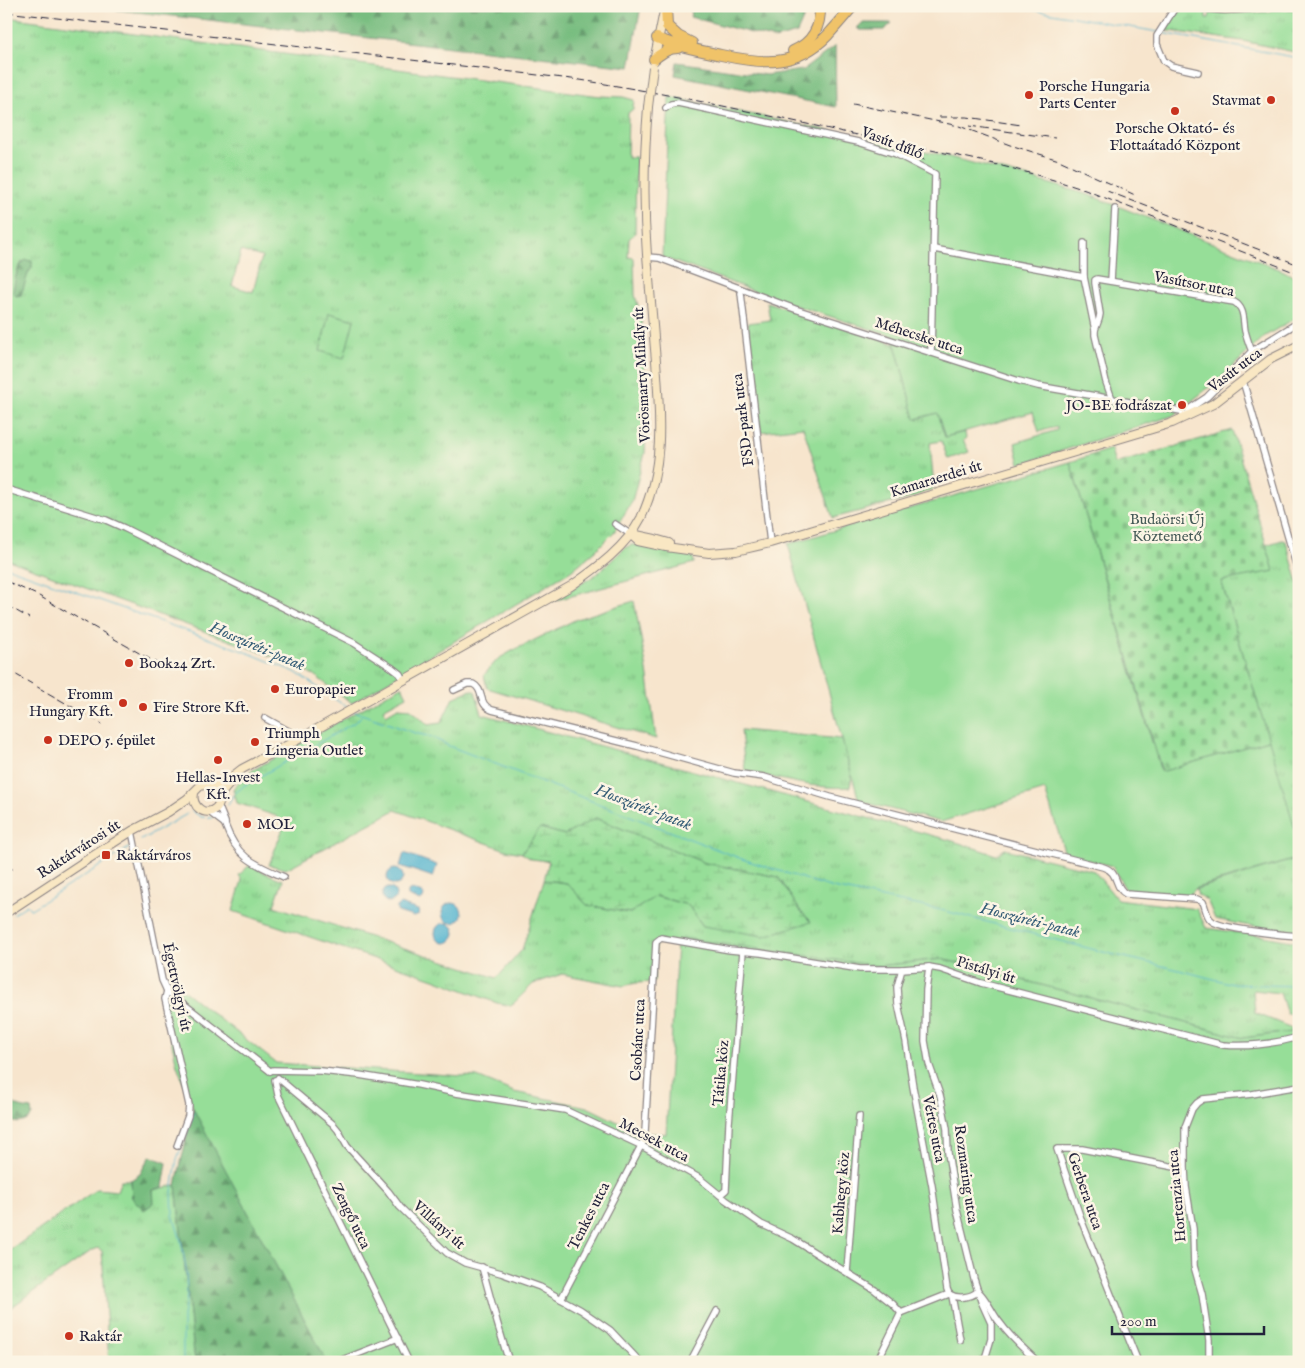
<svg xmlns="http://www.w3.org/2000/svg" width="1305" height="1368" viewBox="0 0 1305 1368" font-family="'IM FELL English',serif">
  <defs>
    <pattern id="grass-tufts" width="24" height="20" patternUnits="userSpaceOnUse" patternTransform="scale(1.25)"><rect width="24" height="20" fill="#96de98"/><path d="M3 7l-1-3M5 7V3M7 7l1-3M15 17l-1-3M17 17v-4M19 17l1-3" fill="none" stroke="#81be84"/></pattern>
    <pattern id="forest-firs" width="22" height="20" patternUnits="userSpaceOnUse" patternTransform="scale(1.25)"><rect width="22" height="20" fill="#78bd80"/><path d="M5 1l3.5 6h-7zM16 11l3.5 6h-7z" fill="#62996a"/></pattern>
    <pattern id="wetland-marsh" width="20" height="14" patternUnits="userSpaceOnUse" patternTransform="scale(1.25)"><rect width="20" height="14" fill="#96de98"/><path d="M1 5h8M5 5V1M11 12h8M15 12V8" fill="none" stroke="#81be84"/></pattern>
    <pattern id="cemetery-stones" width="16" height="16" patternUnits="userSpaceOnUse" patternTransform="scale(1.25)"><rect width="16" height="16" fill="#96de98"/><path d="M2 7V4a2 2 0 0 1 4 0v3zM10 15v-3a2 2 0 0 1 4 0v3z" fill="#81be84"/></pattern>
  </defs>
  <rect width="100%" height="100%" fill="#fcf5e5"/>
  <filter id="ink" filterUnits="userSpaceOnUse"><feTurbulence type="fractalNoise" baseFrequency=".02" numOctaves="2"/><feDisplacementMap in="SourceGraphic" scale="10" xChannelSelector="R" yChannelSelector="G"/><feConvolveMatrix kernelMatrix="1 2 1 2 8 2 1 2 1" color-interpolation-filters="sRGB"/></filter>
  <filter id="wash" filterUnits="userSpaceOnUse"><feTurbulence type="fractalNoise" baseFrequency=".0096" numOctaves="4" result="noise"/><feDisplacementMap in="SourceGraphic" scale="20" xChannelSelector="R" yChannelSelector="G"/><feGaussianBlur stdDeviation="1.12" result="paint"/><feColorMatrix in="noise" values="0 0 0 0 0 0 0 0 0 0 0 0 0 0 0 0 0 1.4 0 .05"/><feComposite in="paint" operator="in"/></filter>
  <g filter="url(#wash)">
    <rect width="100%" height="100%" fill="#f7e5cd"/>
    <g fill="url(#grass-tufts)" stroke="#5c806a" fill-rule="evenodd">
      <path d="M 1186,8 L 1190,8 L 1206,12 L 1206,18 L 1209,18 L 1210,13 L 1245,13 L 1270,12 L 1272,10 L 1299,9 L 1299,53 L 1243,41 L 1163,30 C 1170,21 1175,12 1186,8 Z"/>
      <path d="M 6,17 L 600,96 L 623,97 L 634,100 L 633,109 L 628,113 L 627,157 L 636,157 L 635,233 L 629,239 L 628,257 L 634,258 L 635,295 L 641,316 L 646,405 L 645,453 L 632,501 L 614,532 L 595,551 L 571,571 L 352,703 L 314,675 L 272,656 L 6,559 ZM 241,251 L 262,257 L 253,292 L 232,286 ZM 22,262 L 32,268 L 13,292 L 17,272 Z"/>
      <path d="M 767,302 L 817,319 L 895,344 L 915,419 L 937,413 L 945,437 L 965,432 L 966,439 L 963,440 L 969,452 L 948,459 L 941,441 L 930,443 L 934,488 L 911,498 L 833,518 L 803,427 L 761,432 L 748,323 L 770,320 Z"/>
      <path d="M 1282,540 L 1286,541 L 1299,586 L 1299,843 L 1221,580 L 1274,571 L 1266,545 Z"/>
      <path d="M 631,545 L 637,545 L 687,555 L 693,557 L 694,563 L 553,601 L 597,574 L 625,548 Z"/>
      <path d="M 634,601 L 647,670 L 656,739 L 487,688 L 484,675 L 498,659 L 512,651 L 577,619 Z"/>
      <path d="M 402,686 L 407,696 L 383,709 L 386,715 L 398,708 L 411,709 L 428,725 L 441,723 L 453,698 L 471,690 L 475,691 L 482,714 L 953,841 L 996,855 L 1005,849 L 1094,871 L 1117,899 L 1197,909 L 1206,928 L 1264,936 L 1296,942 L 1299,935 L 1299,1013 L 1287,1014 L 1280,993 L 1253,990 L 1255,1013 L 1299,1031 L 1243,1038 L 942,959 L 878,966 L 682,939 L 677,943 L 656,942 L 654,982 L 636,983 L 623,986 L 562,974 L 533,984 L 511,1006 L 497,1003 L 434,979 L 233,911 L 242,880 L 239,875 L 251,864 L 263,872 L 283,880 L 274,906 L 497,978 L 522,950 L 544,880 L 567,883 L 587,905 L 630,913 L 655,896 L 688,905 L 703,926 L 811,921 L 801,912 L 778,877 L 705,863 L 596,818 L 565,835 L 540,828 L 522,853 L 506,850 L 395,810 L 286,869 L 269,865 L 284,826 L 276,816 L 237,803 L 233,789 L 246,774 Z"/>
      <path d="M 741,730 L 842,739 L 852,777 L 850,787 C 817,790 777,778 745,771 Z"/>
      <path d="M 1299,858 L 1299,931 L 1245,925 L 1215,919 L 1207,900 L 1198,895 L 1196,889 Z"/>
      <path d="M 121,1180 L 131,1180 L 132,1198 L 153,1190 L 176,1185 L 195,1362 L 109,1362 L 102,1251 L 98,1248 L 91,1251 L 6,1311 L 6,1253 L 97,1189 L 117,1191 Z"/>
    </g>
    <g fill="url(#forest-firs)" stroke="#4d705e">
      <path d="M 82,6 L 641,6 L 630,67 Z"/>
      <path d="M 692,6 L 805,6 L 806,12 L 797,33 L 775,39 L 690,17 Z"/>
      <path d="M 862,23 L 892,23 L 884,30 L 860,30 L 857,28 Z"/>
      <path d="M 835,46 L 836,107 L 675,75 L 677,62 L 766,75 L 803,70 Z"/>
      <path d="M 26,260 L 32,261 L 32,268 L 29,271 L 21,295 L 16,296 L 13,292 C 15,281 16,266 26,260 Z"/>
      <path d="M 6,1094 C 14,1106 17,1107 31,1109 L 32,1115 C 28,1123 14,1126 8,1118 C 4,1113 6,1101 6,1094 Z"/>
      <path d="M 193,1108 L 327,1362 L 195,1362 L 176,1185 Z"/>
      <path d="M 150,1156 L 167,1163 L 163,1187 L 153,1190 L 154,1203 L 144,1210 L 132,1198 L 131,1180 L 140,1174 Z"/>
    </g>
    <path fill="url(#wetland-marsh)" stroke="#5c806a" d="M 596,818 L 705,863 L 778,877 L 801,912 L 811,922 L 764,936 L 703,926 L 688,905 L 656,896 L 630,913 L 587,905 L 567,883 L 544,880 L 549,861 L 531,859 L 522,853 L 540,828 L 565,835 Z"/>
    <path fill="url(#cemetery-stones)" stroke="#5c806a" d="M 1232,430 L 1274,571 L 1221,581 L 1269,740 L 1162,772 L 1070,462 L 1111,449 L 1115,464 Z"/>
    <g fill="#96de98" stroke="#5c806a">
      <path d="M 669,97 L 934,153 L 1030,178 L 1089,195 L 1284,271 L 1299,280 L 1299,316 L 1265,336 L 1223,376 L 1178,412 L 1172,416 L 1020,464 L 1015,443 L 1057,430 L 1057,427 L 1048,429 L 1039,432 L 1033,412 L 945,437 L 937,413 L 915,419 L 893,336 L 784,302 L 662,257 Z"/>
      <path d="M 329,313 L 354,320 L 344,358 L 320,351 Z"/>
      <path d="M 1070,462 L 1161,772 L 1269,740 L 1299,843 L 1299,858 L 1196,888 L 1189,896 L 1126,890 L 1112,866 L 1065,854 L 1045,790 L 941,822 L 859,801 L 788,544 Z"/>
      <path d="M 682,938 L 878,966 L 942,959 L 1243,1038 L 1299,1031 L 1299,1362 L 327,1362 L 193,1108 L 177,1065 L 160,993 L 170,980 L 276,1063 L 477,1077 L 514,1092 L 587,1107 L 630,1128 L 647,1133 L 666,1134 L 677,943 Z"/>
    </g>
    <g fill="#50b2cf" stroke="#396a85">
      <path d="M 404,853 L 437,865 L 433,877 L 400,866 Z"/>
      <circle cx="395" cy="877" r="8"/>
      <circle cx="389" cy="895" r="7"/>
      <path d="M 411,889 L 422,893 L 424,895 L 423,899 L 420,901 L 408,896 L 408,891 Z"/>
      <circle cx="452" cy="913" r="10"/>
      <path d="M 400,904 L 418,910 L 419,915 L 414,917 L 398,912 L 396,908 Z"/>
      <circle cx="445" cy="933" r="10"/>
    </g>
    <g fill="none" stroke-linecap="round" stroke-linejoin="round">
      <g stroke="#50b2cf" stroke-width="1">
        <path d="M 1013,6 L 1158,32"/>
        <path d="M 1162,33 L 1299,58"/>
        <path d="M 6,567 L 246,652 L 295,672 L 348,708"/>
        <path d="M 353,711 L 415,733 L 432,737 L 449,746 L 742,859 L 833,888 L 941,910 L 1107,953 L 1175,969 L 1233,984 L 1299,986"/>
        <path d="M 228,805 L 233,795 L 245,785 L 357,721 L 361,716"/>
        <path d="M 192,811 L 201,817 L 212,818"/>
        <path d="M 141,840 L 187,814"/>
        <path d="M 102,841 L 110,837"/>
        <path d="M 87,850 L 96,845"/>
        <path d="M 77,859 L 83,853"/>
        <path d="M 13,914 L 27,905 L 30,909 L 31,909 L 129,848"/>
        <path d="M 183,1362 L 183,1316 L 187,1296 L 186,1268 L 181,1241 L 173,1215 L 172,1192 L 177,1159 L 194,1113"/>
      </g>
    </g>
  </g>
  <g filter="url(#ink)">
    <g fill="none" stroke-linecap="round" stroke-linejoin="round">
      <defs>
        <g id="street">
          <path d="M 1176,6 L 1157,36 L 1157,44 L 1164,61 L 1171,66 L 1198,72"/>
          <path d="M 666,108 L 671,104 L 678,103 L 858,142 L 896,154 L 935,174 L 931,353"/>
          <path d="M 1084,243 L 1084,277 L 1095,330"/>
          <path d="M 934,249 L 1084,277"/>
          <path d="M 647,257 L 659,258 L 795,309 L 1019,381 L 1038,386 L 1181,411 L 1187,417"/>
          <path d="M 1111,281 L 1115,209"/>
          <path d="M 741,293 L 770,543"/>
          <path d="M 1243,381 L 1299,575"/>
          <path d="M 1112,399 L 1106,382 L 1095,335 L 1095,330 L 1099,319 L 1100,314 L 1095,283 L 1095,280 L 1097,279 L 1234,302 C 1245,308 1243,320 1245,331 C 1247,338 1249,345 1252,351"/>
          <path d="M 1187,417 L 1189,409 L 1207,397 L 1252,351 L 1299,322"/>
          <path d="M 6,489 L 106,520 L 124,528 L 354,643 L 391,667 L 400,674 L 403,680"/>
          <path d="M 615,524 L 630,534"/>
          <path d="M 454,690 L 467,684 L 473,684 C 485,690 477,704 492,710 L 637,746 L 734,773 L 764,777 L 830,797 L 1103,867 C 1120,872 1113,887 1126,894 L 1197,899 L 1203,902 C 1206,908 1206,916 1211,920 C 1218,929 1284,935 1299,936"/>
          <path d="M 265,718 L 301,738"/>
          <path d="M 218,805 L 225,822"/>
          <path d="M 208,811 L 225,824"/>
          <path d="M 225,825 C 237,858 254,864 284,877"/>
          <path d="M 132,831 L 162,980 L 167,991 L 165,999 L 189,1105 L 188,1116 L 177,1146"/>
          <path d="M 929,967 L 926,990 L 925,1041 L 929,1064 L 940,1095 L 943,1108 L 947,1129 L 948,1153 L 957,1210 L 974,1279 L 981,1301 L 991,1323 L 991,1339 L 984,1362"/>
          <path d="M 902,969 L 897,987 L 898,1004 L 906,1041 L 913,1087 L 932,1186 L 947,1289 L 949,1294"/>
          <path d="M 167,991 L 270,1071"/>
          <path d="M 270,1071 L 273,1070 L 321,1071 L 359,1075 L 419,1085 L 456,1093 L 565,1110 L 640,1145 L 699,1178 L 726,1200 L 761,1224 L 793,1239 L 875,1290 L 893,1304 L 901,1313"/>
          <path d="M 278,1078 L 333,1124 L 338,1130 L 347,1146 L 388,1191 L 400,1207 L 447,1253 L 465,1263 L 501,1273 L 540,1287 L 561,1299 L 581,1310 L 610,1330 L 640,1362"/>
          <path d="M 275,1080 L 278,1095 L 409,1362"/>
          <path d="M 720,1195 L 726,1190 L 729,1123 L 743,951"/>
          <path d="M 482,1267 L 497,1322 L 509,1362"/>
          <path d="M 847,1272 L 859,1116"/>
          <path d="M 978,1291 C 988,1300 992,1314 1001,1324 C 1011,1338 1025,1350 1038,1362"/>
          <path d="M 952,1296 L 960,1340"/>
          <path d="M 561,1299 L 643,1142 L 645,1132 L 656,942 L 661,938 L 730,950 L 761,953 L 860,969 L 902,969 L 929,967 L 940,969 L 981,983 L 1223,1045 C 1249,1047 1274,1044 1299,1037"/>
          <path d="M 901,1313 L 949,1294 C 957,1299 971,1298 978,1291"/>
          <path d="M 337,1362 L 398,1338"/>
          <path d="M 690,1362 L 717,1311"/>
          <path d="M 877,1362 L 901,1313"/>
          <path d="M 1138,1362 L 1082,1222 L 1057,1149 L 1082,1149 L 1185,1169"/>
          <path d="M 1209,1362 L 1209,1340 L 1202,1294 L 1194,1266 L 1193,1229 L 1186,1187 L 1185,1169 L 1185,1127 L 1192,1109 L 1197,1103 L 1203,1099 L 1252,1094 L 1299,1086"/>
        </g>
        <g id="secondary">
          <path d="M 1200,6 C 1221,12 1242,8 1264,6"/>
          <path d="M 654,61 L 664,11"/>
          <path d="M 630,534 L 638,541 L 666,547 L 709,553 L 736,551 L 770,543 L 1172,423 L 1213,404 L 1271,359 L 1299,345"/>
          <path d="M 632,534 L 655,539 L 669,543"/>
          <path d="M 214,786 L 224,783 L 242,769 L 301,738 L 571,586 C 597,568 626,547 641,518 C 665,467 660,415 656,361 C 653,325 650,290 647,255 C 643,205 644,156 648,107"/>
          <path d="M 194,793 C 191,806 205,818 216,808 C 220,804 219,801 220,797 C 222,791 228,786 232,781"/>
          <path d="M 6,913 L 85,861 L 132,831 L 168,812 L 187,799 L 200,786 L 208,784 L 214,786 L 219,792 L 220,797"/>
        </g>
        <g id="highway">
          <path d="M 666,6 L 667,26 L 678,36 L 692,43"/>
          <path d="M 657,38 C 677,47 699,50 721,55 C 762,64 796,68 828,35 C 836,26 845,16 853,6"/>
          <path d="M 793,51 C 812,43 821,27 820,6"/>
          <path d="M 654,59 C 662,53 668,48 678,48"/>
        </g>
      </defs>
      <use href="#street" stroke="#8c8484" stroke-width="8"/>
      <use href="#secondary" stroke="#8c8484" stroke-width="10"/>
      <use href="#highway" stroke="#8c8484" stroke-width="12"/>
      <use href="#street" stroke="#fff" stroke-width="5.5"/>
      <use href="#secondary" stroke="#f9e7c3" stroke-width="8"/>
      <use href="#highway" stroke="#f0c369" stroke-width="10"/>
      <g stroke="#22223b" stroke-width="1" stroke-dasharray="8 4" stroke-linecap="butt">
        <path d="M 6,12 L 580,80 C 672,94 762,114 852,134 C 930,150 1009,164 1085,190 L 1299,274"/>
        <path d="M 853,104 L 959,126 L 1010,145 L 1059,160 L 1135,195"/>
        <path d="M 939,117 L 967,117 L 1021,125"/>
        <path d="M 969,126 L 1055,138"/>
        <path d="M 895,148 L 927,161"/>
        <path d="M 1107,191 L 1299,265"/>
        <path d="M 6,581 L 39,596 L 169,670"/>
        <path d="M 6,605 L 29,618"/>
        <path d="M 6,669 L 102,724"/>
        <path d="M 6,865 L 14,870"/>
      </g>
      <defs>
        <path id="secondary-bridge" d="M 648,107 L 653,67"/>
      </defs>
      <use href="#secondary-bridge" stroke="#8c8484" stroke-width="10" stroke-linecap="butt"/>
      <use href="#secondary-bridge" stroke="#f9e7c3" stroke-width="8"/>
    </g>
  </g>
  <g fill="#c8321e" stroke="#fcf5e5" stroke-width="2">
    <circle cx="1029" cy="95" r="5"/>
    <circle cx="1271" cy="100" r="5"/>
    <circle cx="1175" cy="111" r="5"/>
    <circle cx="1182" cy="405" r="5"/>
    <circle cx="129" cy="663" r="5"/>
    <circle cx="275" cy="689" r="5"/>
    <circle cx="123" cy="703" r="5"/>
    <circle cx="143" cy="707" r="5"/>
    <circle cx="48" cy="740" r="5"/>
    <circle cx="255" cy="742" r="5"/>
    <circle cx="218" cy="760" r="5"/>
    <circle cx="247" cy="824" r="5"/>
    <rect x="101" y="850" width="10" height="10" rx="2.5"/>
    <circle cx="69" cy="1336" r="5"/>
  </g>
  <g text-anchor="middle" dominant-baseline="central" stroke-width="5" stroke-linejoin="round" paint-order="stroke">
    <g font-size="15" fill="#22223b" stroke="#fcf5e5" text-anchor="start">
      <text x="1039" y="86">Porsche Hungaria<tspan x="1039" dy="17">Parts Center</tspan></text>
      <text x="1261" y="100" text-anchor="end">Stavmat</text>
      <text x="1175" y="128" text-anchor="middle">Porsche Oktató- és<tspan x="1175" dy="17">Flottaátadó Központ</tspan></text>
      <text x="1172" y="405" text-anchor="end">JO-BE fodrászat</text>
      <text x="139" y="663">Book24 Zrt.</text>
      <text x="285" y="689">Europapier</text>
      <text x="113" y="694" text-anchor="end">Fromm<tspan x="113" dy="17">Hungary Kft.</tspan></text>
      <text x="153" y="707">Fire Strore Kft.</text>
      <text x="265" y="733">Triumph<tspan x="265" dy="17">Lingeria Outlet</tspan></text>
      <text x="58" y="740">DEPO 5. épület</text>
      <text x="218" y="777" text-anchor="middle">Hellas-Invest<tspan x="218" dy="17">Kft.</tspan></text>
      <text x="257" y="824">MOL</text>
      <text x="116" y="855">Raktárváros</text>
      <text x="79" y="1336">Raktár</text>
    </g>
    <g font-size="15" fill="#22223b" stroke="#fcf5e5">
      <text transform="translate(892 143) rotate(21)">Vasút dűlő</text>
      <text transform="translate(1194 284) rotate(11)">Vasútsor utca</text>
      <text transform="translate(919 336) rotate(18)">Méhecske utca</text>
      <text transform="translate(1235 370) rotate(-37)">Vasút utca</text>
      <text transform="translate(642 375) rotate(-93)">Vörösmarty Mihály út</text>
      <text transform="translate(743 420) rotate(-97)">FSD-park utca</text>
      <text transform="translate(936 479) rotate(-17)">Kamaraerdei út</text>
      <text transform="translate(79 849) rotate(-33)">Raktárvárosi út</text>
      <text transform="translate(986 970) rotate(17)">Pistályi út</text>
      <text transform="translate(177 987) rotate(78)">Égettvölgyi út</text>
      <text transform="translate(638 1040) rotate(-87)">Csobánc utca</text>
      <text transform="translate(721 1073) rotate(-85)">Tátika köz</text>
      <text transform="translate(934 1129) rotate(79)">Vértes utca</text>
      <text transform="translate(654 1140) rotate(28)">Mecsek utca</text>
      <text transform="translate(966 1174) rotate(82)">Rozmaring utca</text>
      <text transform="translate(1085 1191) rotate(71)">Gerbera utca</text>
      <text transform="translate(841 1193) rotate(-85)">Kabhegy köz</text>
      <text transform="translate(1177 1196) rotate(-95)">Hortenzia utca</text>
      <text transform="translate(351 1216) rotate(64)">Zengő utca</text>
      <text transform="translate(589 1216) rotate(-63)">Tenkes utca</text>
      <text transform="translate(439 1225) rotate(42)">Villányi út</text>
    </g>
    <g font-size="15" fill="#455a57" stroke="#fcf5e5">
      <text x="1167" y="519">Budaörsi Új<tspan x="1167" dy="17">Köztemető</tspan></text>
    </g>
    <g font-size="16" font-style="italic" fill="#345c76" stroke="#fcf5e5">
      <text transform="translate(257 647) rotate(23)">Hosszúréti-patak</text>
      <text transform="translate(643 808) rotate(21)">Hosszúréti-patak</text>
      <text transform="translate(1030 921) rotate(14)">Hosszúréti-patak</text>
    </g>
  </g>
  <rect width="1305" height="1368" fill="none" stroke="#fcf5e5" stroke-width="25"/>
  <path d="M1112 1326v8h152v-8" fill="none" stroke="#22223b" stroke-width="2.5"/>
  <text x="1120" y="1326" font-size="15" fill="#22223b" stroke="#fcf5e5" stroke-width="4" paint-order="stroke">200 m</text>
</svg>
